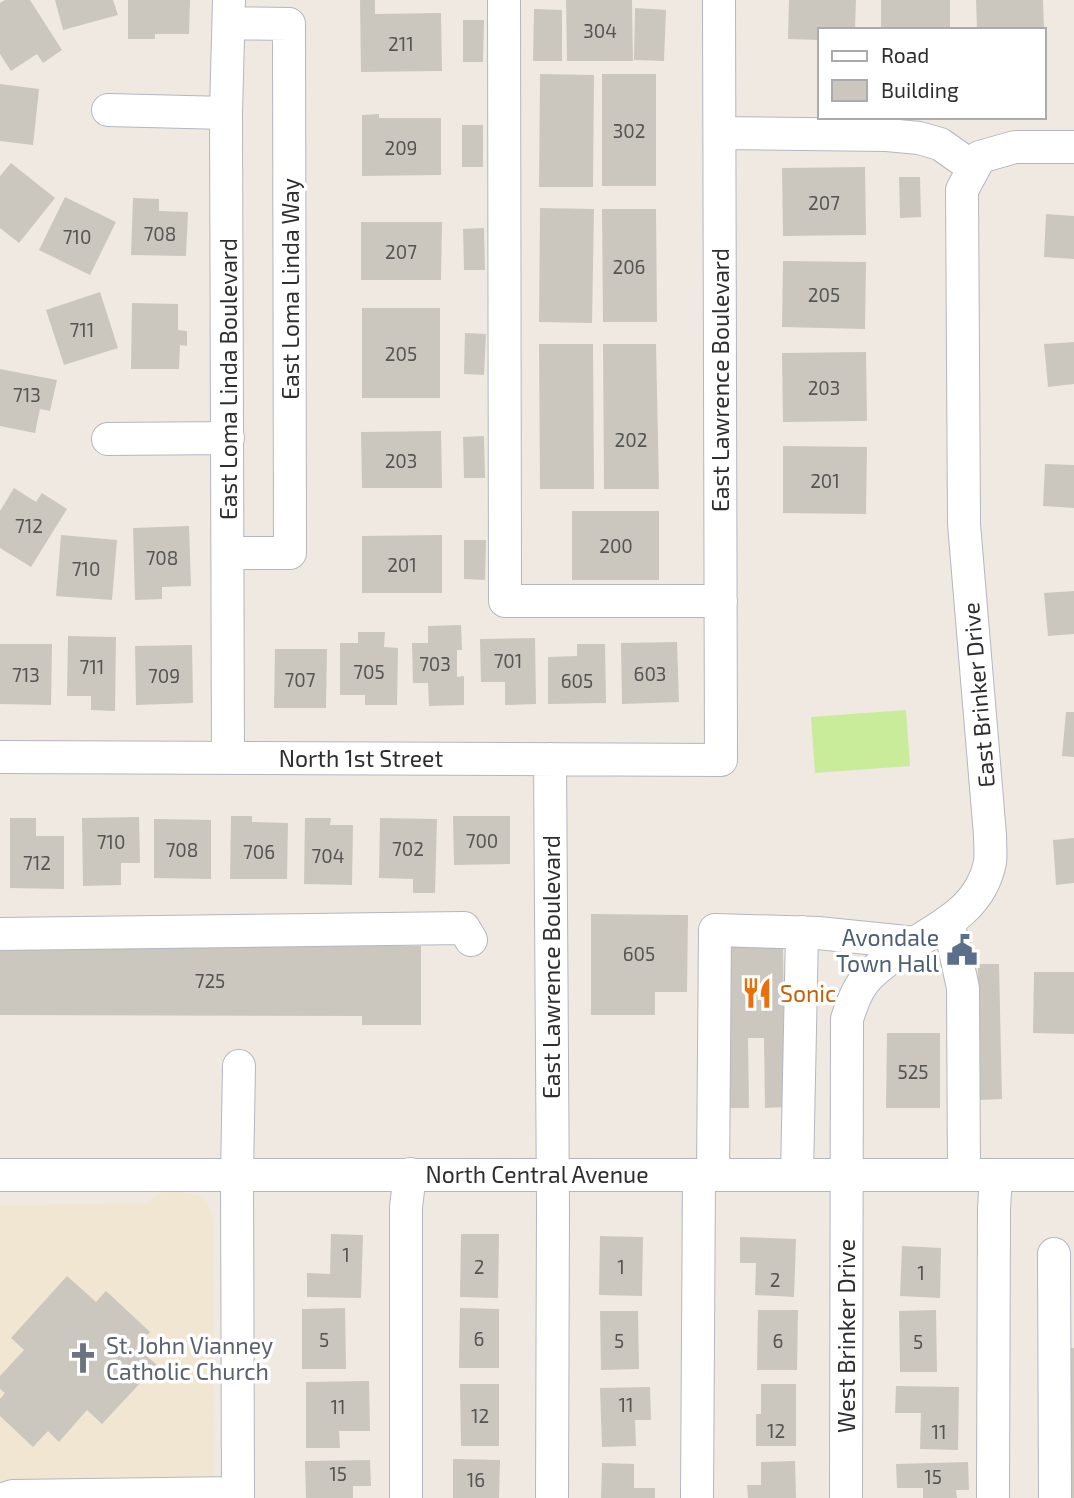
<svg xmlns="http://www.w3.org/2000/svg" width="1074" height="1498" font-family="'Exo 2',sans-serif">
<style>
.education{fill:#f0e6d1}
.pitch{fill:#c9ec9a}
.building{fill:#cbc7bf}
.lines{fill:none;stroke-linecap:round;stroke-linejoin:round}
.minor-casing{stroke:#b4b7c1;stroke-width:34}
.minor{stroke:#fff;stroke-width:32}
.labels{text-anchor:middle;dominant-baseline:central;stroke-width:7;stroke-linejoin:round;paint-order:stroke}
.number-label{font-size:19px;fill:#555452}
.street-label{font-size:23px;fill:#2e2e2e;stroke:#fff}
.service-label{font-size:23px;fill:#4e5e75;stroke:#fff;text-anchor:end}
.food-label{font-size:23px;fill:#c56008;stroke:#fff;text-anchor:start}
.worship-label{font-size:23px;fill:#5b616d;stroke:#fff;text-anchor:start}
</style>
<rect width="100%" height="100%" fill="#efe9e1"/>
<!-- education -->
<path class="education" d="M169 1190 197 1195 207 1203 213 1217 214 1498H0V1205L147 1204 158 1194Z"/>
<!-- pitch -->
<path class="pitch" d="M906 710 910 766 815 773 811 717Z"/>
<!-- building -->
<path class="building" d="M5 0H30L62 50 43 63 37 54 11 71 0 54V3Z
M55 0H113L118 15 63 30Z
M128 0H190L189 34H155V39H128Z
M360 0H375V14L441 13 442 71 361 72Z
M566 0H632L633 61H567Z
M789 0H856L855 30H820V40L788 39Z
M881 0H950V30H881Z
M976 0H1043L1044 30H977Z
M635 8 666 10 664 61 634 60Z
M534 9 562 10V61H533Z
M463 20H484L483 62H463Z
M540 74 594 75 593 187H539Z
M602 74H656V186H602Z
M0 84 39 89 33 145 0 141Z
M379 114V118H441V175L362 176V115Z
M462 125H483V167H462Z
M11 163 55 198 19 243 0 228V176Z
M865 167 866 235 783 236 782 168Z
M899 177H920L921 217 900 218Z
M65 197 116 222 90 275 39 250Z
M133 198 159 199V211L188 212 186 256 131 255Z
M540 208 594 209 592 323 539 322Z
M602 209H656L657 322H603Z
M1046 214 1074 216V259L1044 257Z
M361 222H442L441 280H361Z
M484 228 485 270H464L463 229Z
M783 261 866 262 865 329 782 327Z
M100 292 118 348 64 365 46 310Z
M132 303 178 304V330L187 331V346L180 345 179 369H131Z
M362 308H440V398H362Z
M465 333 486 334 484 375 464 374Z
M1074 342V384L1048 387 1044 344Z
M539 344H593L594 489H540Z
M603 344H656L659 489H604Z
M866 352 867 421 783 422 782 353Z
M0 369 57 380 50 411 40 409 35 433 0 426Z
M441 431 442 488H362L361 432Z
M484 436 485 478H464L463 437Z
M783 446 867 447 866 514 783 513Z
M1045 464 1074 465V508L1043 506Z
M14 488 36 502 42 493 67 509 31 567 0 548V511Z
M572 511H659V580H572Z
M189 526 191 586 162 587V599L135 600 133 528Z
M61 535 117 540 112 600 56 596Z
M442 535V593H362V536Z
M464 540H486L485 580 464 579Z
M1074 591V634L1048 636 1044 593Z
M461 625 462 650H457V677L464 676V705L429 706 428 683H413L412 643H428V626Z
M358 632H385L384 647 398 648 397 705H365V695H340V643H358Z
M68 636 116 637 115 711 91 710V696H67Z
M535 638 536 704 505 705V682H481L480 639Z
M677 642 679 702 622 704 621 643Z
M0 644H52L51 705 0 704Z
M577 644H605L606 703 548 704V657L577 656Z
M192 645 193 703 136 705 135 646Z
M275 649H327L326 708H274Z
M1066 712H1074V757L1062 756Z
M231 816H252V822L288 823 287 879H230Z
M453 816H510V864L454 865Z
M139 817 140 863H121V885L83 886 82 818Z
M10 818H36V836H64V889L10 888Z
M305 818H331L330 825H353L352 885 304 884Z
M380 818 437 819 435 893H413V879L379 878Z
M154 819 211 820V879L154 878Z
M1074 838V883L1056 885 1053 840Z
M591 914 688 915 687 992H655V1015H591Z
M0 945 421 946V1025H362V1016L0 1015Z
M783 946 785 1107 765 1108 764 1038H748L749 1108H730L729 947Z
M978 964H999L1002 1099 980 1100Z
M1034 972H1074V1034L1033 1033Z
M887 1033H940V1108H886Z
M331 1234 363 1235 361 1298 307 1297V1273L330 1274Z
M461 1234H499L498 1298 460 1297Z
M600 1236 643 1237 642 1296 599 1295Z
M740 1237 796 1239 794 1297 755 1295 756 1263H740Z
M902 1246 941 1248 940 1298 900 1296Z
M67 1276 96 1302 106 1291 150 1332 136 1347 157 1365 102 1424 87 1410 59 1442 48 1431 33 1447 0 1416V1399L5 1393 0 1389V1376L24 1350 11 1338Z
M345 1308 346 1369H302V1309Z
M460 1308 499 1309V1368H459Z
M758 1310H798L797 1370H757Z
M936 1310 937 1372H900L899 1311Z
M600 1311H638L639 1369 601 1370Z
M1068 1348H1074V1498H1069Z
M369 1381 370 1431H339L340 1448H306V1382Z
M460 1384H499V1446H461Z
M761 1384H796V1446H756V1414H761Z
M896 1386 959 1387 958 1450 920 1449 921 1413H895Z
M650 1387 651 1420H635L636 1446 602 1447 600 1388Z
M453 1459 500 1460 499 1498H453Z
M370 1460 371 1486H353V1498H306L305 1461Z
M795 1461 796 1498H748L747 1485H761V1462Z
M968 1462 969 1490H956L957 1498H923V1488H897L896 1464Z
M602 1463 634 1464V1488H655V1498H601Z"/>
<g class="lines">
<defs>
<path id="minor" d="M504 0 505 601H721
M108 110 226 113
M720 133 887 135 919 138 940 144 974 168
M108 439 228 438
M228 553H290L289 24 229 23
M0 757 721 760 719 0
M228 758 226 113 229 0
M550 759 553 1207 552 1498
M945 924 952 937 963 988 964 1175
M0 934 464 928 471 940
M0 1175H1074
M713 1175 715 930 818 933 916 943
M797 1175 802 932
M1054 1254 1055 1498
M7 1498 13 1496 238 1493
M238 1498 237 1175 239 1066
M406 1498V1207L410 1174
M697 1498 699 1175
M846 1498 847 1019C852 1004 857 988 869 976 908 936 978 925 990 862 991 853 990 843 990 835L964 524 962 190 980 157 1015 147H1074
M993 1498 994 1209 996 1175"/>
</defs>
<!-- minor casing -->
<use href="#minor" class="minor-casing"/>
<!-- minor -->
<use href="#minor" class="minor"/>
</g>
<!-- icons -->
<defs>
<symbol id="civic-bare" viewBox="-9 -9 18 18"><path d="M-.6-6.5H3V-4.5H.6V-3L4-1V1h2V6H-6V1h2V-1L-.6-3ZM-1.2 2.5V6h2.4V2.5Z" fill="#5c6f8a" stroke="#fff" stroke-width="2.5" paint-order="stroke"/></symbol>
<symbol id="restaurant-bare" viewBox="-9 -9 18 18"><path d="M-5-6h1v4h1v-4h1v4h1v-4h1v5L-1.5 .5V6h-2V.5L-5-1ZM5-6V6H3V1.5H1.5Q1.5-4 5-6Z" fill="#e8710a" stroke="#fff" stroke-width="2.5" paint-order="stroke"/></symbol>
<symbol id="church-bare" viewBox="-9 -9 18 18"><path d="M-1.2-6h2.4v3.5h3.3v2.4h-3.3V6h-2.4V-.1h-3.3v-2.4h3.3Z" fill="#6b7280" stroke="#fff" stroke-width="2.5" paint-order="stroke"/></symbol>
</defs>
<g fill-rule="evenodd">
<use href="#civic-bare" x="940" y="928" width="44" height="44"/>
<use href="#restaurant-bare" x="735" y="971" width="44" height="44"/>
<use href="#church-bare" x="61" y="1336" width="44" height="44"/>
</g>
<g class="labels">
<!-- number labels -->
<g class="number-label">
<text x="600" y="30">304</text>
<text x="401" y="43">211</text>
<text x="629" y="130">302</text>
<text x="401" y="147">209</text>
<text x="824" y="202">207</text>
<text x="160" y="233">708</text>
<text x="77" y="236">710</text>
<text x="401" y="251">207</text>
<text x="629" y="266">206</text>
<text x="824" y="294">205</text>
<text x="82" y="329">711</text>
<text x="401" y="353">205</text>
<text x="824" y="387">203</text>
<text x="27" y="394">713</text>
<text x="631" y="439">202</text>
<text x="401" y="460">203</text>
<text x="825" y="480">201</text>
<text x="29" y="525">712</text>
<text x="616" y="545">200</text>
<text x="162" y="557">708</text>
<text x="402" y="564">201</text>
<text x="86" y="568">710</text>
<text x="508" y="660">701</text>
<text x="435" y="663">703</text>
<text x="92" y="666">711</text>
<text x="369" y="671">705</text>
<text x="650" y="673">603</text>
<text x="26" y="674">713</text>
<text x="164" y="675">709</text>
<text x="300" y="679">707</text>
<text x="577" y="680">605</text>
<text x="482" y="840">700</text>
<text x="111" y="841">710</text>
<text x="408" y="848">702</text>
<text x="182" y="849">708</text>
<text x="259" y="851">706</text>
<text x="328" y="855">704</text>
<text x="37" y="862">712</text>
<text x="639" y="953">605</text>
<text x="210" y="980">725</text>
<text x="913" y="1071">525</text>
<text x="346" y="1254">1</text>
<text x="479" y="1266">2</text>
<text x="621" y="1266">1</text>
<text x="921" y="1272">1</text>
<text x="775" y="1279">2</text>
<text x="479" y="1338">6</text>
<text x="324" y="1339">5</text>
<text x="619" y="1340">5</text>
<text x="778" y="1340">6</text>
<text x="918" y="1341">5</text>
<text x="626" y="1404">11</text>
<text x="338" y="1406">11</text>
<text x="480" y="1415">12</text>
<text x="776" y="1430">12</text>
<text x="939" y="1431">11</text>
<text x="338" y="1473">15</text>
<text x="933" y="1476">15</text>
<text x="476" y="1479">16</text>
</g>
<!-- street labels -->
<g class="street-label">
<text transform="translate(290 289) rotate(-90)">East Loma Linda Way</text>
<text transform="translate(228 379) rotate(-90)">East Loma Linda Boulevard</text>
<text transform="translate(720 380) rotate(-90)">East Lawrence Boulevard</text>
<text transform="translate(978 695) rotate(-95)">East Brinker Drive</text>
<text x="361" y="758">North 1st Street</text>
<text transform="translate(551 967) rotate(-90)">East Lawrence Boulevard</text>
<text x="537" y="1174">North Central Avenue</text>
<text transform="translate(846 1336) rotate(-90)">West Brinker Drive</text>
</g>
<!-- service labels -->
<g class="service-label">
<text x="939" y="937">Avondale<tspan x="939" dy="26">Town Hall</tspan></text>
</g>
<!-- food labels -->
<g class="food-label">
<text x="780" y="993">Sonic</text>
</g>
<!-- worship labels -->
<g class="worship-label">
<text x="106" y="1345">St. John Vianney<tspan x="106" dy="26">Catholic Church</tspan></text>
</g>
</g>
<!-- legend -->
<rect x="818" y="28" width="228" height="91" fill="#ffffff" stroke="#ababab" stroke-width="2"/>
<rect x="832" y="51" width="35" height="10" fill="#ffffff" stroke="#ababab" stroke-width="2"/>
<text x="881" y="63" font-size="21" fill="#2e2e2e">Road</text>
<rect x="832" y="80" width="35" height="21" fill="#cbc7bf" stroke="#ababab" stroke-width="2"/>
<text x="881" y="98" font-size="21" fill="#2e2e2e">Building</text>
</svg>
